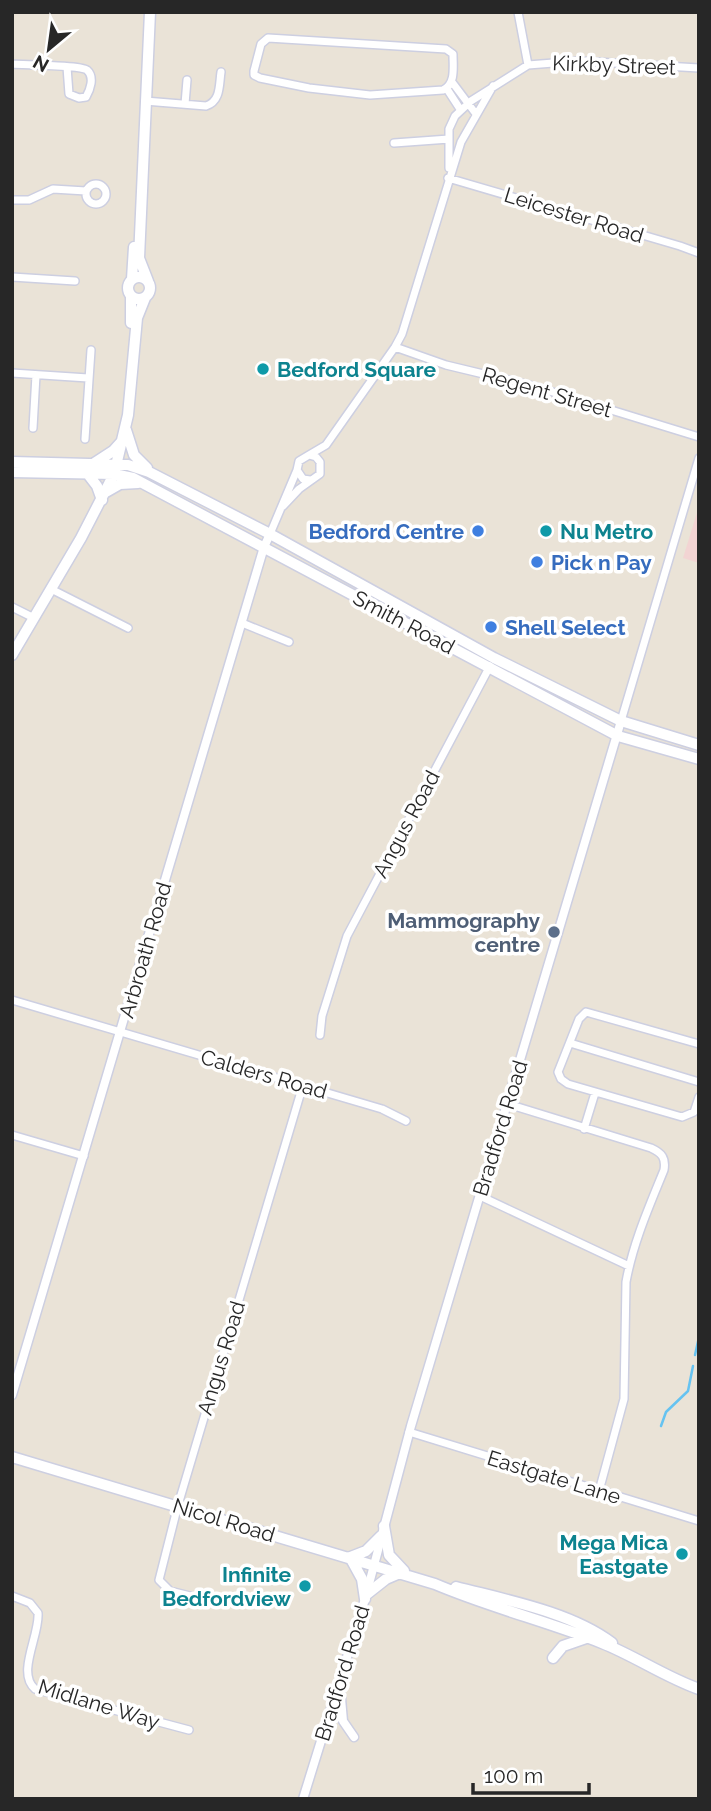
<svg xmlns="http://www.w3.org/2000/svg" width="711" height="1811" font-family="Raleway,sans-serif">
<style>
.medical{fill:#f2d4d3}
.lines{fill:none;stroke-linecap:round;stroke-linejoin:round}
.stream{stroke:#66c3f1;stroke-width:2.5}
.minor-casing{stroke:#cdcfe1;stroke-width:10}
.tertiary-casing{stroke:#cdcfe1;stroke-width:11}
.secondary-casing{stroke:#cdcfe1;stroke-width:13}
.minor{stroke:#fff;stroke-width:7}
.tertiary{stroke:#fff;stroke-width:8}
.secondary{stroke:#fff;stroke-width:10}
.culture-dot{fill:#0f9aa8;stroke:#fff;stroke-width:2.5}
.shop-dot{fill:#3f7fe0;stroke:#fff;stroke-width:2.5}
.service-dot{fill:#5c6f8a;stroke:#fff;stroke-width:2.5}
.labels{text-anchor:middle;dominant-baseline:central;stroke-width:7;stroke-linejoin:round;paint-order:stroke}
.street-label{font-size:21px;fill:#272727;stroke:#fff}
.culture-label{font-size:21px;font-weight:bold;fill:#0d838f;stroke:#fff;text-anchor:start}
.shop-label{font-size:21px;font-weight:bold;fill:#366cbe;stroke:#fff;text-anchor:start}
.service-label{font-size:21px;font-weight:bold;fill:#4e5e75;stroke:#fff;text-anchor:end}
</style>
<rect width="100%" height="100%" fill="#eae3d7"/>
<!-- medical -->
<path class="medical" d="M699 506V563L683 558Z"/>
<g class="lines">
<!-- stream -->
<path class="stream" d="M695 1355 699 1337
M661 1426 666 1412 688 1391 693 1366"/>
<defs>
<path id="minor" d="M518 12 528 65
M268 38 446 49 453 54C453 67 456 84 443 90L370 95 309 88 260 78 254 75V71L261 44Z
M12 64C24 65 80 65 87 70 95 77 90 90 86 97L79 98 69 94 67 67
M452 82 476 114
M447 89 460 109
M145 101 206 106C221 101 219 85 221 72
M185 104 187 80
M394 143 449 139
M449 168V129L455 116 471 101 528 65 579 61 699 68
M448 178 680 246 699 253
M86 194a10 10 0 1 1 20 0a10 10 0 1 1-20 0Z
M12 200H29L53 189 86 191
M12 277 75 281
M395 347 446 365 533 386 699 437
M12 373 88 378
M33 428 36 375
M85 439 91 350
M309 455 326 445 395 347 402 334 461 142 493 86
M283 506 299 489 320 474V462L316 457 309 455 299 461 297 470 303 479 310 480
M270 534 297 470
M51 589 128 628
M12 607 34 618
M242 623 289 642
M621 721 699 458
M12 1000 382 1109 406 1121
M320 1035 322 1016 347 936 490 666
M570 1043 699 1082
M699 1044 586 1012 579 1019 558 1072 561 1079 568 1084 682 1117 694 1112 699 1097
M508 1104 651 1148C662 1153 666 1158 664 1170 649 1207 633 1243 626 1282L624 1399 599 1491
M584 1129 595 1093
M12 1135 84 1156
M480 1196 629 1266
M409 1432 699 1521
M12 1596 30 1603 38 1613C40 1635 16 1673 35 1689L189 1730
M206 1600 170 1591 159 1580 178 1505 303 1085"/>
<path id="tertiary" d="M12 1395 264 547 270 534
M340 1687 343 1721 354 1737
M303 1799 365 1599 411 1426 621 721"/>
<path id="secondary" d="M128 288a11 11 0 1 1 22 0a11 11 0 1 1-22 0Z
M132 279 134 247
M148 281 139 258 150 12
M131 296V323
M126 430 134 455 147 468
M12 462 128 465 149 472 270 534 494 658 621 721 699 745
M93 464 113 451 122 441
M12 472 114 474 133 478 618 736 699 759
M87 473 97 486 102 500
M106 492 120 484 138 483
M12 655 81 538 114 474 128 415 137 318 145 298
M12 1457 435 1584C489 1607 546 1621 602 1643 635 1656 665 1677 699 1689
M384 1526 389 1555 404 1571
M348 1558 366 1551 381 1536
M351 1559 362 1579 365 1599
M456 1587C506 1600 571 1612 612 1643
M367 1594 386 1579 400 1573
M553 1658 563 1646 586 1638"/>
</defs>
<!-- minor casing -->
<use href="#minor" class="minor-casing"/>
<!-- tertiary casing -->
<use href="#tertiary" class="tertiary-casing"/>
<!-- secondary casing -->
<use href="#secondary" class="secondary-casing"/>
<!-- minor -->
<use href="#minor" class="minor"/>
<!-- tertiary -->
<use href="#tertiary" class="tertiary"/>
<!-- secondary -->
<use href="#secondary" class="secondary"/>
</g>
<!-- markers -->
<g class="culture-dot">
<circle cx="263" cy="369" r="7"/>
<circle cx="546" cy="531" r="7"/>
<circle cx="682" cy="1554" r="7"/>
<circle cx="305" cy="1586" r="7"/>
</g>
<g class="shop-dot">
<circle cx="478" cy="531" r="7"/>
<circle cx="537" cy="562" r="7"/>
<circle cx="491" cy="627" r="7"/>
</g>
<circle class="service-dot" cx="554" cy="932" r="7"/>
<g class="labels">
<!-- street labels -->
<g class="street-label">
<text transform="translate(614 65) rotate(2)">Kirkby Street</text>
<text transform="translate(574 215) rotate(17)">Leicester Road</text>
<text transform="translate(547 392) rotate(16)">Regent Street</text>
<text transform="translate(404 622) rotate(28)">Smith Road</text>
<text transform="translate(406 824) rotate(-62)">Angus Road</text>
<text transform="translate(145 950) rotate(-74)">Arbroath Road</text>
<text transform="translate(264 1074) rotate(16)">Calders Road</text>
<text transform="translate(500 1128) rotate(-73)">Bradford Road</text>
<text transform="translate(221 1358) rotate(-73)">Angus Road</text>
<text transform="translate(554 1477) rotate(17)">Eastgate Lane</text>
<text transform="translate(224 1520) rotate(17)">Nicol Road</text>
<text transform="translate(342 1673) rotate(-73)">Bradford Road</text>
<text transform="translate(99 1704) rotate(17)">Midlane Way</text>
</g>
<!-- culture labels -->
<g class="culture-label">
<text x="277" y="369">Bedford Square</text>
<text x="560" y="531">Nu Metro</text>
<text x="668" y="1542" text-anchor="end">Mega Mica<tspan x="668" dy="24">Eastgate</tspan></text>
<text x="291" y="1574" text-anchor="end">Infinite<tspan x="291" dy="24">Bedfordview</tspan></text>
</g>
<!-- shop labels -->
<g class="shop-label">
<text x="464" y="531" text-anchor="end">Bedford Centre</text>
<text x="551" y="562">Pick n Pay</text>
<text x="505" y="627">Shell Select</text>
</g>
<!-- service labels -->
<g class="service-label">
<text x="540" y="920">Mammography<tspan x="540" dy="24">centre</tspan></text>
</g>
</g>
<!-- border -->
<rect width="711" height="1811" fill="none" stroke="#272727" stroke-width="28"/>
<!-- north arrow -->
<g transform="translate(49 49) rotate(209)" stroke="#ffffff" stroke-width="5" paint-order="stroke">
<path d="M0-5L12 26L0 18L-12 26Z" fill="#272727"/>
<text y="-10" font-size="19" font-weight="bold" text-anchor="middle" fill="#272727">N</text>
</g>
<!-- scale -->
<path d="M473 1783v10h116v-10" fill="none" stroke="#272727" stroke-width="3.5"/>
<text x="484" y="1783" font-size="21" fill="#272727" stroke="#ffffff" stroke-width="5" paint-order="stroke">100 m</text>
</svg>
